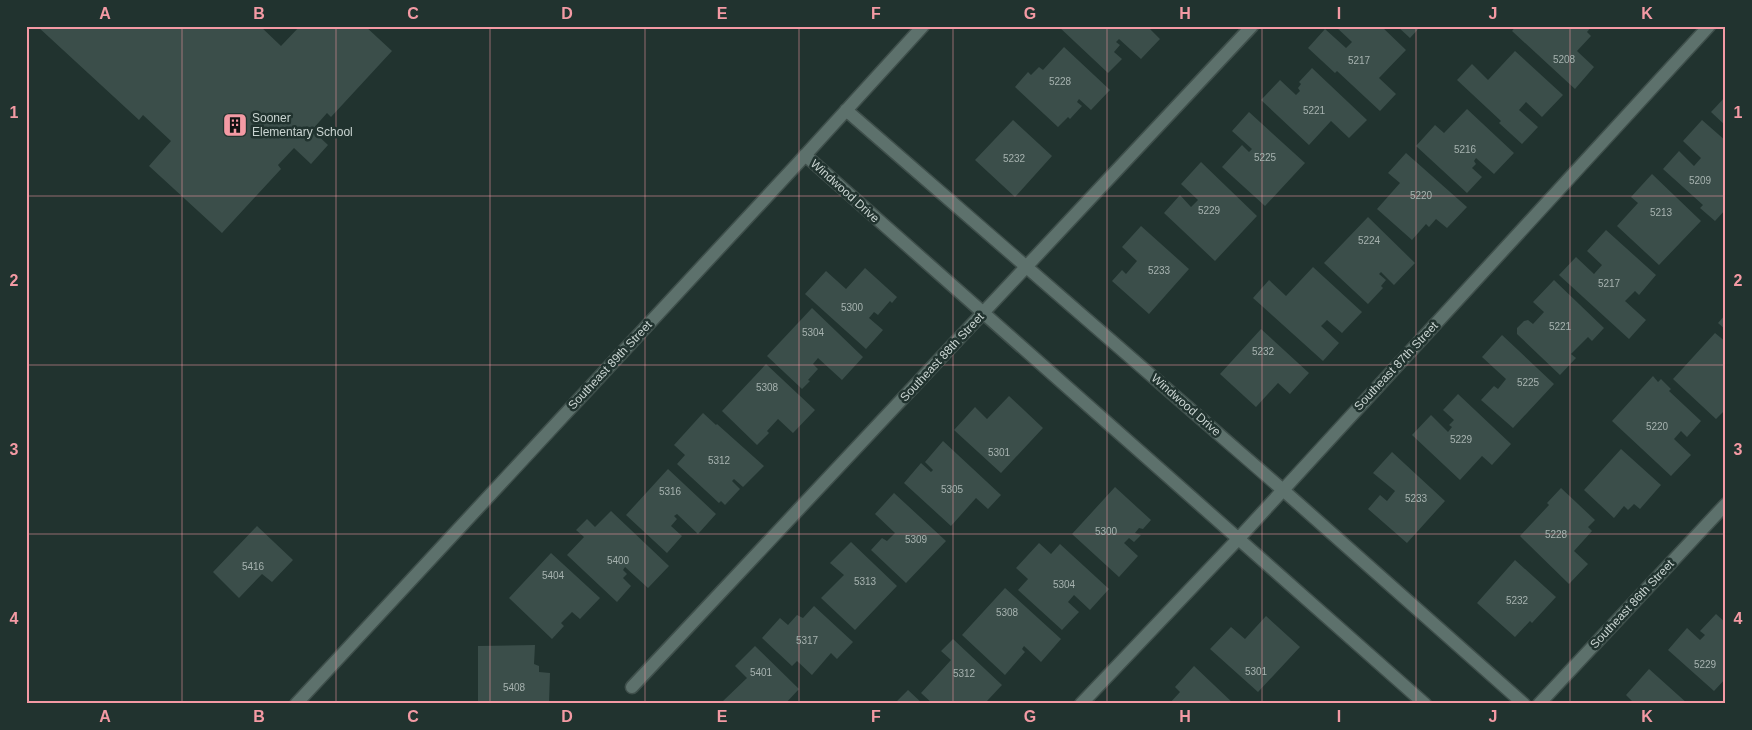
<svg xmlns="http://www.w3.org/2000/svg" width="1752" height="730" font-family="Arial,sans-serif">
<style>
.building{fill:#3b4e4a}
.lines{fill:none;stroke-linecap:round;stroke-linejoin:round}
.minor-casing{stroke:#3f4f4b;stroke-width:15}
.minor{stroke:#5d716c;stroke-width:12}
.grid{fill:none;stroke:#f49aa4;stroke-width:1;stroke-opacity:0.55}
.labels{text-anchor:middle;dominant-baseline:central;stroke-width:5;stroke-linejoin:round;paint-order:stroke}
.number-label{font-size:10px;fill:#a6b2af}
.poi-label{font-size:12px;fill:#c9d4d1;stroke:#21332f;text-anchor:start}
.street-label{font-size:12px;fill:#c9d4d1;stroke:#21332f}
.neatline{fill:none;stroke:#f49aa4;stroke-width:2}
.grid-label{font-size:16px;text-anchor:middle;font-weight:bold;fill:#f49aa4}
</style>
<rect width="100%" height="100%" fill="#21332f"/>
<!-- building -->
<path class="building" d="M37 26H260L281 46 300 26H365L392 51 331 117 327 113 312 130 328 145 311 164 294 148 278 165 281 169 222 233 149 166 171 141 143 115 139 120Z
M1058 26H1147L1160 39 1141 59 1119 39 1116 42 1120 45 1114 52 1122 59 1108 73Z
M1335 26H1381L1406 50 1379 78 1396 94 1380 111 1337 71 1335 73 1308 48 1325 29 1346 48 1352 42Z
M1397 26H1421L1410 38Z
M1516 26H1592L1587 32 1591 36 1577 51 1594 67 1575 89 1512 31Z
M1064 47 1110 90 1091 110 1079 99 1077 102 1082 106 1070 119 1068 117 1058 127 1015 87 1028 72 1031 75 1039 67 1043 70Z
M1515 51 1563 95 1542 117 1526 102 1519 110 1538 127 1522 144 1499 123 1501 121 1457 80 1472 64 1488 80Z
M1312 68 1367 120 1349 138 1331 121 1309 145 1261 100 1280 80 1296 95 1300 91 1298 88 1301 84 1299 82Z
M1726 96V126L1711 112Z
M1467 109 1514 153 1494 174 1476 158 1474 161 1476 164 1472 168 1482 177 1467 193 1416 146 1435 125 1444 133Z
M1249 112 1305 163 1265 206 1222 167 1242 145 1249 152 1252 149 1232 131Z
M1013 120 1052 156 1015 197 975 160Z
M1702 120 1726 141V192L1724 193 1726 209 1715 221 1700 208 1703 205 1663 169 1679 151 1694 166 1701 158 1683 141Z
M1406 153 1467 207 1447 228 1436 219 1429 227 1426 224 1412 240 1377 209 1400 183 1388 173Z
M1201 162 1257 216 1215 261 1164 213 1180 195 1191 207 1198 200 1181 184Z
M1652 174 1701 221 1659 265 1617 226 1638 203 1631 197Z
M1368 217 1415 263 1394 285 1381 272 1379 274 1386 280 1381 286 1383 288 1368 304 1324 263Z
M1141 226 1189 269 1149 314 1112 281 1122 270 1126 274 1137 261 1122 247Z
M1606 230 1656 275 1639 295 1635 291 1625 301 1646 320 1629 339 1559 275 1576 257 1594 274 1602 265 1587 251Z
M1313 267 1362 312 1342 333 1327 320 1321 326 1339 343 1323 361 1253 298 1269 280 1286 296Z
M865 268 897 297 892 303 890 301 878 315 874 312 869 318 883 330 866 349 805 294 826 271 846 289Z
M1554 280 1604 328 1592 341 1588 337 1571 354 1576 358 1560 375 1517 334V328L1524 321 1528 320 1533 324 1544 312 1533 302Z
M812 308 863 357 842 380 818 358 813 364 818 369 808 380 810 381 802 389 767 356Z
M1726 314V330L1718 323Z
M1261 329 1309 373 1290 394 1278 383 1256 407 1220 374Z
M1715 333 1726 342V409L1716 419 1673 379Z
M1502 335 1554 384 1513 428 1481 400 1494 386 1498 389 1506 379 1482 357Z
M766 364 815 410 793 433 778 419 767 431 769 433 757 445 722 411Z
M1653 376 1658 382 1661 379 1671 389 1669 391 1701 421 1687 437 1681 431 1674 439 1691 455 1671 476 1612 421Z
M1458 394 1511 444 1492 465 1482 456 1460 480 1412 435 1431 415 1448 432 1452 427 1449 425 1454 420 1443 410Z
M1009 396 1043 428 1001 473 954 430 975 407 987 419Z
M703 413 716 425 717 424 764 466 743 487 734 479 732 481 740 489 725 505 721 501 719 503 677 464 685 455 674 445Z
M943 441 1001 495 988 509 976 498 951 526 904 483 921 463 931 472 933 470 925 462Z
M1621 449 1661 485 1640 509 1634 504 1628 510 1624 506 1614 518 1584 490Z
M1392 452 1445 501 1407 543 1368 509 1380 495 1387 501 1395 491 1373 473Z
M668 469 716 514 698 534 677 514 674 516 677 519 671 526 682 536 667 553 626 515Z
M1115 487 1151 520 1143 529 1139 528 1135 533 1141 535 1134 542 1129 538 1124 543 1138 556 1119 577 1072 534Z
M1561 488 1595 520 1588 527 1592 531 1574 551 1588 564 1569 584 1520 536 1549 505 1547 503Z
M894 493 946 541 906 583 871 550 882 538 887 541 895 533 875 514Z
M611 511 669 566 648 588 625 567 623 570 627 574 623 578 631 586 617 602 567 555 584 537 576 530 587 519 595 527Z
M257 526 293 560 272 582 262 574 239 598 213 572Z
M851 542 897 586 855 630 821 598 844 575 830 563Z
M1039 543 1051 554 1060 544 1109 589 1090 610 1074 595 1068 602 1079 612 1062 630 1018 590 1028 579 1016 568Z
M551 553 600 598 580 619 572 612 561 623 564 626 552 639 509 598Z
M1515 560 1556 597 1532 623 1530 621 1515 637 1477 603Z
M1005 588 1061 639 1041 662 1024 646 1022 649 1025 652 1005 675 962 635Z
M814 606 853 642 837 659 831 653 812 675 797 661 792 666 762 638 780 618 788 625 797 615 803 618Z
M1716 614 1726 623V678L1714 691 1668 650 1687 628 1700 640 1705 635 1700 631Z
M1266 616 1300 647 1258 692 1210 649 1231 627 1245 639Z
M953 639 1002 685 987 701 990 704H933L921 693 951 660 941 651Z
M535 645 534 664 539 666V672L550 673 549 703 478 701V646Z
M755 646 799 689 785 704H726L723 701 747 678 735 666Z
M1194 666 1234 704H1169L1180 692 1175 687Z
M1649 669 1688 704H1635L1626 695Z
M908 690 923 704H894Z"/>
<g class="lines">
<defs>
<path id="minor" d="M846 110 1283 490 1524 704
M805 155 1425 704
M632 687 1252 26
M296 704 799 162 923 26
M1081 704 1239 538 1709 26
M1539 704 1726 504"/>
</defs>
<!-- minor casing -->
<use href="#minor" class="minor-casing"/>
<!-- minor -->
<use href="#minor" class="minor"/>
</g>
<!-- grid -->
<path class="grid" d="M182 26V704M336 26V704M490 26V704M645 26V704M799 26V704M953 26V704M1107 26V704M1262 26V704M1416 26V704M1570 26V704M26 196H1726M26 365H1726M26 534H1726"/>
<!-- icons -->
<defs>
<symbol id="building-square" viewBox="-11 -11 22 22"><rect x="-9" y="-9" width="18" height="18" rx="4" fill="#f49aa4" stroke="#21332f"/><path d="M-4-6H4V6H1V3H-1V6H-4ZM-2.5-4.3h1.7v1.8h-1.7ZM.8-4.3h1.7v1.8H.8ZM-2.5-1h1.7V.8h-1.7ZM.8-1h1.7V.8H.8Z" fill="#111"/></symbol>
</defs>
<g fill-rule="evenodd">
<use href="#building-square" x="221" y="111" width="28" height="28"/>
</g>
<g class="labels">
<!-- number labels -->
<g class="number-label">
<text x="1564" y="59">5208</text>
<text x="1359" y="60">5217</text>
<text x="1060" y="81">5228</text>
<text x="1314" y="110">5221</text>
<text x="1465" y="149">5216</text>
<text x="1265" y="157">5225</text>
<text x="1014" y="158">5232</text>
<text x="1700" y="180">5209</text>
<text x="1421" y="195">5220</text>
<text x="1209" y="210">5229</text>
<text x="1661" y="212">5213</text>
<text x="1369" y="240">5224</text>
<text x="1159" y="270">5233</text>
<text x="1609" y="283">5217</text>
<text x="852" y="307">5300</text>
<text x="1560" y="326">5221</text>
<text x="813" y="332">5304</text>
<text x="1263" y="351">5232</text>
<text x="1528" y="382">5225</text>
<text x="767" y="387">5308</text>
<text x="1657" y="426">5220</text>
<text x="1461" y="439">5229</text>
<text x="999" y="452">5301</text>
<text x="719" y="460">5312</text>
<text x="952" y="489">5305</text>
<text x="670" y="491">5316</text>
<text x="1416" y="498">5233</text>
<text x="1106" y="531">5300</text>
<text x="1556" y="534">5228</text>
<text x="916" y="539">5309</text>
<text x="618" y="560">5400</text>
<text x="253" y="566">5416</text>
<text x="553" y="575">5404</text>
<text x="865" y="581">5313</text>
<text x="1064" y="584">5304</text>
<text x="1517" y="600">5232</text>
<text x="1007" y="612">5308</text>
<text x="807" y="640">5317</text>
<text x="1705" y="664">5229</text>
<text x="1256" y="671">5301</text>
<text x="761" y="672">5401</text>
<text x="964" y="673">5312</text>
<text x="514" y="687">5408</text>
</g>
<!-- poi labels -->
<g class="poi-label">
<text x="252" y="118">Sooner<tspan x="252" dy="14">Elementary School</tspan></text>
</g>
<!-- street labels -->
<g class="street-label">
<text transform="translate(845 191) rotate(42)">Windwood Drive</text>
<text transform="translate(942 357) rotate(-47)">Southeast 88th Street</text>
<text transform="translate(610 365) rotate(-47)">Southeast 89th Street</text>
<text transform="translate(1396 366) rotate(-47)">Southeast 87th Street</text>
<text transform="translate(1186 405) rotate(41)">Windwood Drive</text>
<text transform="translate(1632 604) rotate(-47)">Southeast 86th Street</text>
</g>
</g>
<!-- border -->
<rect width="1752" height="730" fill="none" stroke="#21332f" stroke-width="55"/>
<rect x="28" y="28" width="1696" height="674" class="neatline"/>
<g class="grid-label">
<text x="105" y="19">A</text>
<text x="259" y="19">B</text>
<text x="413" y="19">C</text>
<text x="567" y="19">D</text>
<text x="722" y="19">E</text>
<text x="876" y="19">F</text>
<text x="1030" y="19">G</text>
<text x="1185" y="19">H</text>
<text x="1339" y="19">I</text>
<text x="1493" y="19">J</text>
<text x="1647" y="19">K</text>
<text x="14" y="118">1</text>
<text x="1738" y="118">1</text>
<text x="14" y="286">2</text>
<text x="1738" y="286">2</text>
<text x="14" y="455">3</text>
<text x="1738" y="455">3</text>
<text x="14" y="624">4</text>
<text x="1738" y="624">4</text>
<text x="105" y="722">A</text>
<text x="259" y="722">B</text>
<text x="413" y="722">C</text>
<text x="567" y="722">D</text>
<text x="722" y="722">E</text>
<text x="876" y="722">F</text>
<text x="1030" y="722">G</text>
<text x="1185" y="722">H</text>
<text x="1339" y="722">I</text>
<text x="1493" y="722">J</text>
<text x="1647" y="722">K</text>
</g>
</svg>
